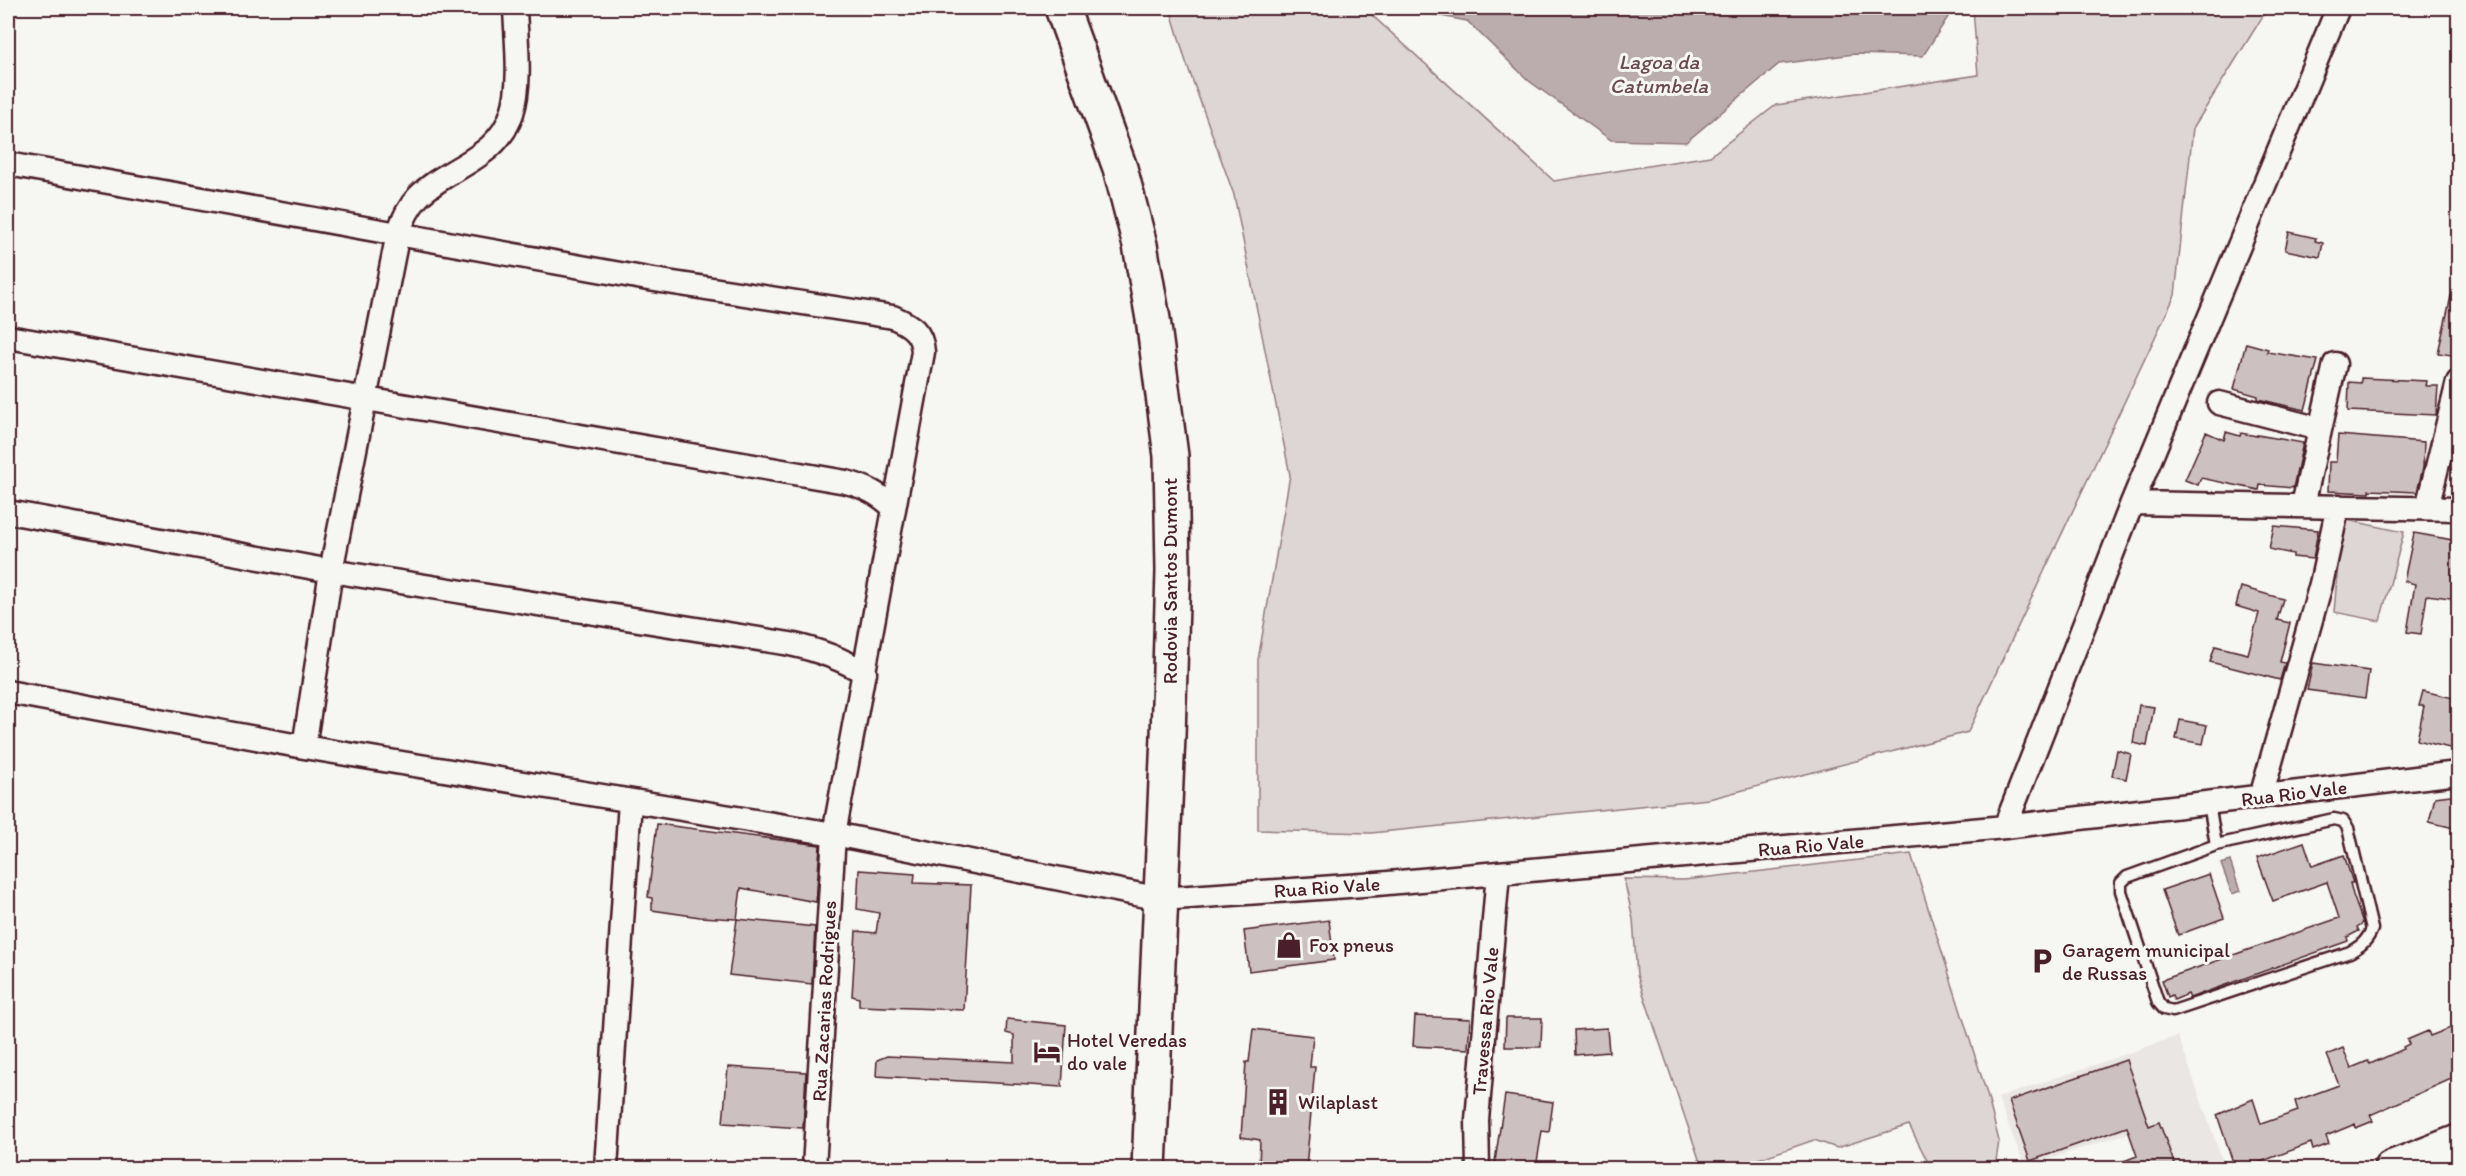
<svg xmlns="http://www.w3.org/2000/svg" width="2466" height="1176" font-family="Itim,sans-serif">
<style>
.built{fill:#e9e6e3}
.green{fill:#ddd6d5;stroke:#947a80;stroke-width:1.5}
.water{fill:#bbadae;stroke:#8e747a;stroke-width:1.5}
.building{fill:#ccc1c0;stroke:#4a1f2b;stroke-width:1.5}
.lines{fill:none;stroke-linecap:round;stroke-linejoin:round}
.service-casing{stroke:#4a1f2b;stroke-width:15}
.minor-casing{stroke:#4a1f2b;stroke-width:27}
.primary-casing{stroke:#4a1f2b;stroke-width:38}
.trunk-casing{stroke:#4a1f2b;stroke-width:38}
.service{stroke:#f6f6f2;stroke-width:10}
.minor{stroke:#f6f6f2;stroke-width:22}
.primary{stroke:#f6f6f2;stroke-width:33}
.trunk{stroke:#f6f6f2;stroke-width:33}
.labels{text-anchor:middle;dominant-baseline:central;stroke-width:6;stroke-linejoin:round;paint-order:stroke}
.street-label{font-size:20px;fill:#4a1f2b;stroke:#f6f6f2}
.poi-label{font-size:20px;fill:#4a1f2b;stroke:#f6f6f2;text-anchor:start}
.water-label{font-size:21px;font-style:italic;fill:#6c4a52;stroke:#f6f6f2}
</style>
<rect width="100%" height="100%" fill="#f6f6f2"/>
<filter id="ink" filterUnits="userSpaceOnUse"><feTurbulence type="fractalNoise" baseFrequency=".0167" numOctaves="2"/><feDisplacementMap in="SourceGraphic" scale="12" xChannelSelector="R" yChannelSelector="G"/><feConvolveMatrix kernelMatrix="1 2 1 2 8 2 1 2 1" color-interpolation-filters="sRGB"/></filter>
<g filter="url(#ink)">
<!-- built -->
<path class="built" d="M2178 1036 2225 1168H2142L2128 1133 2025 1167 1998 1098Z"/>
<!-- green -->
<path class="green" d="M1170 8H1364L1554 181 1710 156 1776 105 1978 75 1973 8H2268L2193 128 2175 295 1968 732 1709 799 1371 833 1258 830V660L1290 475 1234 195 1186 62Z
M2342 519 2404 532 2380 621 2334 612Z
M1911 854 1987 1094 1999 1141 1996 1161 1972 1168H1931L1909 1125 1837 1148 1814 1140 1732 1168H1702L1637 975 1633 919 1624 879 1684 880Z"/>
<!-- water -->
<path class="water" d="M1416 8H1948L1950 14 1923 56 1854 54 1779 64 1686 142 1611 140 1529 81 1467 21 1425 13Z
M2230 861 2240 891 2232 894 2221 864Z"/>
<!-- building -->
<path class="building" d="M2289 232 2316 238 2315 241 2323 243 2320 257 2285 250Z
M2451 296 2458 297V356L2438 353Z
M2246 343 2268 349 2267 352 2318 360 2305 410 2258 399V396L2234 389Z
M2361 378 2427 381 2426 386H2438L2436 415 2348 411 2349 382 2361 383Z
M2206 432 2224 440 2226 432 2240 436 2241 433 2257 436V435L2303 443 2293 488 2260 485 2259 490 2201 478 2198 485 2185 480Z
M2338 435 2424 442 2423 468 2417 492 2369 490V493L2328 491 2329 462H2336Z
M2274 526 2318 530 2313 559 2293 557V554L2269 549Z
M2414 533 2458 541V599L2427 595 2421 634 2407 632 2415 584 2404 581Z
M2241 587 2283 599 2277 620 2290 623 2280 662 2285 663 2280 680 2210 662 2215 646 2248 654 2259 613 2236 606Z
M2313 663 2369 671 2365 698 2307 690Z
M2423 691 2458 699V750L2417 740 2424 706H2419Z
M2139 705 2154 707 2147 746 2133 743Z
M2180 720 2207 725 2203 744 2176 739Z
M2117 750 2131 754 2126 779 2112 776Z
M2458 794V829L2429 822 2435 797Z
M657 824 820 845 816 902 741 888 737 919 700 917 652 910V898L648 897Z
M2304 842 2312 866 2344 855 2353 883H2350L2353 895 2363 923 2357 927 2359 931 2347 937 2348 941 2203 993 2190 998 2188 994 2174 1000 2172 995 2168 997 2162 980 2339 918 2327 882 2273 901 2257 858Z
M859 870 915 874 914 883 971 885 964 1010 859 1006V998L852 996 856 931 876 933 879 913 857 909Z
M2209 874 2224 918 2178 935 2162 890Z
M737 919 815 927 812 984 729 975Z
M1329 920 1334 960 1249 971 1244 931Z
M1415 1016 1470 1019 1468 1049 1413 1046Z
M1506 1018H1542L1541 1047H1505Z
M1007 1019 1066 1025 1062 1087 876 1076 877 1060 887 1056 1014 1062V1035L1006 1033Z
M2458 1025V1076L2370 1115 2373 1121 2356 1128 2355 1124 2326 1136 2329 1144 2313 1150 2311 1143 2255 1164 2257 1168H2235L2217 1115 2253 1099 2261 1124 2298 1111 2295 1101 2339 1085 2327 1055 2343 1048 2351 1068 2368 1061 2370 1064 2404 1049 2403 1047 2409 1044 2407 1040 2428 1031 2430 1036Z
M1607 1028 1609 1052 1575 1055 1574 1030Z
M1253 1029 1313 1036 1310 1067H1315L1306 1168H1259L1260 1140 1241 1137 1246 1062H1249Z
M2126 1060 2149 1126 2159 1122 2176 1168H2109L2108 1167 2137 1156 2127 1127 2030 1161 2009 1101Z
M728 1067 806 1072 803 1128 723 1123Z
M1505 1095 1553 1102 1549 1132 1542 1131 1536 1168H1494Z"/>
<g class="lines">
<defs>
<path id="service" d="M2209 803 2216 845
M2334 819 2343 821 2348 828 2372 929C2367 941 2361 946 2350 952L2173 1011 2164 1009 2158 1002 2121 891V883L2127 877 2216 845Z"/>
<path id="minor" d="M8 164 648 279 893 317C911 325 922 332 923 352L834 834 814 1168
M8 337 846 482C866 487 879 494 894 508
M2219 403 2320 429
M2132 503 2458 509
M2303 505 2335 364
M2427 508 2458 382
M8 512 331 571 790 644C818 650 841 658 865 673
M8 692 304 747 834 834 1161 899 1377 884 2005 827 2458 773
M304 747 331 571 398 233C403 219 408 208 418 197 448 166 498 159 512 113 522 83 516 39 515 8
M2261 797 2321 584 2338 506
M2005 827 2132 503 2338 8
M606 1168 630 801
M1478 1168 1477 1120 1498 873"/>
<path id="primary" d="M2391 1168 2458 1142"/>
<path id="trunk" d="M1062 8 1120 168 1140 245 1153 319 1171 456 1173 571 1168 736 1149 1168"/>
</defs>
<!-- service casing -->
<use href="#service" class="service-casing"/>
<!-- minor casing -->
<use href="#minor" class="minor-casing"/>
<!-- primary casing -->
<use href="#primary" class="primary-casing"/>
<!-- trunk casing -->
<use href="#trunk" class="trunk-casing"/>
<!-- service -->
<use href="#service" class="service"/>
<!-- minor -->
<use href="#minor" class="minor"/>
<!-- primary -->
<use href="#primary" class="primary"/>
<!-- trunk -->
<use href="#trunk" class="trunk"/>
</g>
</g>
<!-- icons -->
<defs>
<symbol id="shop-bare" viewBox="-9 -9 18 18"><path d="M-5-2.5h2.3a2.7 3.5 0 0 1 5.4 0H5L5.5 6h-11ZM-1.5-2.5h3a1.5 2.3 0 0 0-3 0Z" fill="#4a1f2b" stroke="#f6f6f2" stroke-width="2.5" paint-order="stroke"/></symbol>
<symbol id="parking-bare" viewBox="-9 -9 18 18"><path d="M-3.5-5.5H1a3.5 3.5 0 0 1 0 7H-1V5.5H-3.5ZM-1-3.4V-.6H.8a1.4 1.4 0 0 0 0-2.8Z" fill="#4a1f2b" stroke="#f6f6f2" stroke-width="2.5" paint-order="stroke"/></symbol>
<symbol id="hotel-bare" viewBox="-9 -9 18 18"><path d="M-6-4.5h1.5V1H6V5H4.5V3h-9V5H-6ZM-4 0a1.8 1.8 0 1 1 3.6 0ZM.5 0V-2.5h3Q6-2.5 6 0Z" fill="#4a1f2b" stroke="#f6f6f2" stroke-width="2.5" paint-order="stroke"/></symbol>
<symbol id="building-bare" viewBox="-9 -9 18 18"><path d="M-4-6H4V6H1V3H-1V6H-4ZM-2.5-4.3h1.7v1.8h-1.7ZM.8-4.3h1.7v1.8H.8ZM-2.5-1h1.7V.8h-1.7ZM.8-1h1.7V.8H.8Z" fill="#4a1f2b" stroke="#f6f6f2" stroke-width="2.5" paint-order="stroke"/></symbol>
</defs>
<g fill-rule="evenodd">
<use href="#shop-bare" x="1270" y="926" width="38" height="38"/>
<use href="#parking-bare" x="2023" y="942" width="38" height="38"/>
<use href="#hotel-bare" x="1028" y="1033" width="38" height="38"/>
<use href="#building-bare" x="1259" y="1083" width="38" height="38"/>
</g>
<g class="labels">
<!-- street labels -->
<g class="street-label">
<text transform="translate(1170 581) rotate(-90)">Rodovia Santos Dumont</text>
<text transform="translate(2294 793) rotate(-7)">Rua Rio Vale</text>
<text transform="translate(1811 845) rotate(-5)">Rua Rio Vale</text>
<text transform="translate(1327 887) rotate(-4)">Rua Rio Vale</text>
<text transform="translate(824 1001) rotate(-87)">Rua Zacarias Rodrigues</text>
<text transform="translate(1485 1021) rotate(-85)">Travessa Rio Vale</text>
</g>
<!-- poi labels -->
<g class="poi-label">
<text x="1309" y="945">Fox pneus</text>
<text x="2062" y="950">Garagem municipal<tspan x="2062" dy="23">de Russas</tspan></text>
<text x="1067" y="1040">Hotel Veredas<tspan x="1067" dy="23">do vale</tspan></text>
<text x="1298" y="1102">Wilaplast</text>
</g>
<!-- water labels -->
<g class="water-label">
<text x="1659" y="61">Lagoa da<tspan x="1659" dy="24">Catumbela</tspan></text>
</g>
</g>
<!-- margin -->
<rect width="2466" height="1176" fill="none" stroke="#f6f6f2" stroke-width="30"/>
<rect x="15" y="15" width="2436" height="1146" fill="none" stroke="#4a1f2b" stroke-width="2" filter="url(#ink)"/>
</svg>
